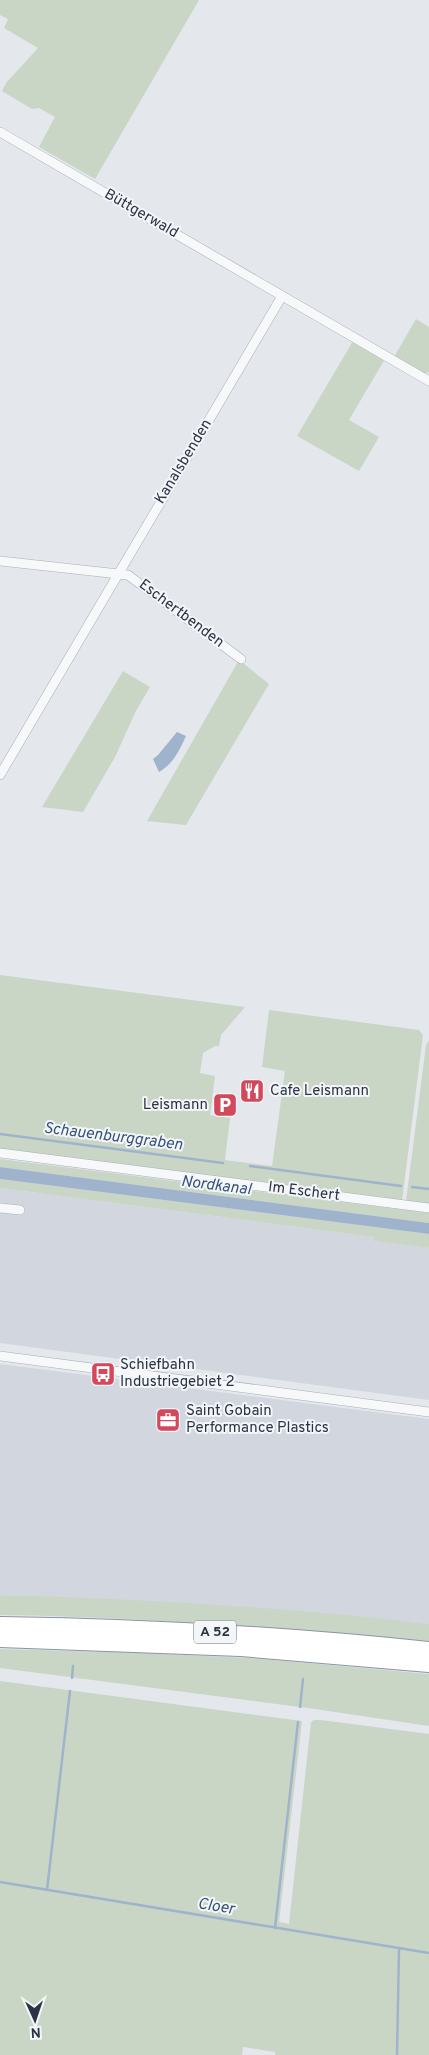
<svg xmlns="http://www.w3.org/2000/svg" width="429" height="2055" font-family="Overpass,sans-serif">
<style>
.built{fill:#d2d6de}
.green{fill:#c9d6c5}
.water{fill:#9fb4cc}
.lines{fill:none;stroke-linecap:round;stroke-linejoin:round}
.stream{stroke:#9fb4cc;stroke-width:2.5}
.minor-casing{stroke:#a9aeb7;stroke-width:10}
.motorway-casing{stroke:#8b94a3;stroke-width:18}
.minor{stroke:#f7f8fa;stroke-width:9}
.motorway{stroke:#fff;stroke-width:16}
.labels{text-anchor:middle;dominant-baseline:central;stroke-width:4;stroke-linejoin:round;paint-order:stroke}
.shield{fill:#f4f6f9;stroke:#676e7b;stroke-width:1}
.shield-label{font-size:14px;font-weight:bold;fill:#2b3445}
.street-label{font-size:15px;fill:#2b3445;stroke:#f4f6f9}
.poi-label{font-size:15px;fill:#2b3445;stroke:#f4f6f9;text-anchor:start}
.water-label{font-size:16px;font-style:italic;fill:#34527a;stroke:#f4f6f9}
</style>
<rect width="100%" height="100%" fill="#e4e7ec"/>
<!-- built -->
<path class="built" d="M0 1188 375 1237V1241L429 1248V1400L0 1343Z
M0 1364 429 1419V1624L259 1609 100 1599 0 1595Z"/>
<!-- green -->
<path class="green" d="M0 0H199L95 179 39 147 55 117 39 108 32 109 2 91 6 83 38 48 4 28 8 19 0 15Z
M416 319 429 327V372L423 374 394 357Z
M353 341 385 359 349 420 379 437 359 471 297 436Z
M239 660 269 684 186 825 147 821Z
M123 671 150 687 136 711 115 757 83 812 42 807Z
M0 975 245 1007 221 1035 219 1046H215L203 1053 200 1073 215 1076 210 1115 230 1118 225 1160 272 1166 285 1071 262 1067 269 1010 419 1030 423 1035 402 1201 0 1149Z
M429 1040V1204L406 1201 426 1045Z
M0 1159 429 1213V1223L0 1167Z
M0 1179 429 1234V1248L374 1241V1237L0 1188Z
M0 1595C143 1599 287 1607 429 1624V1641C286 1629 144 1617 0 1615Z
M0 1649 144 1653 250 1658 429 1674V1726L315 1709 0 1668Z
M0 1681 302 1721 279 1922 289 1924 311 1722 314 1720H321L429 1734V2055H275V2052L243 2047 242 2055H0Z"/>
<!-- water -->
<path class="water" d="M177 732 186 736C179 751 174 763 159 772L153 759 158 755Z
M0 1167 429 1223V1234L0 1179Z"/>
<g class="lines">
<!-- stream -->
<path class="stream" d="M0 1134 223 1163
M250 1166 401 1186
M412 1187 429 1189
M72 1678 73 1666
M300 1707 303 1679
M0 1882 429 1953
M47 1890 70 1691
M275 1928 298 1722
M397 2055 399 1949"/>
<defs>
<path id="minor" d="M0 132 429 381
M0 561 128 575 241 659
M0 775 282 296
M0 1153 429 1208
M0 1208 20 1210
M0 1356 429 1412"/>
<path id="motorway" d="M0 1625C143 1627 287 1635 429 1650
M0 1639 241 1648 429 1664"/>
</defs>
<!-- minor casing -->
<use href="#minor" class="minor-casing"/>
<!-- motorway casing -->
<use href="#motorway" class="motorway-casing"/>
<!-- minor -->
<use href="#minor" class="minor"/>
<!-- motorway -->
<use href="#motorway" class="motorway"/>
</g>
<!-- icons -->
<defs>
<symbol id="restaurant-square" viewBox="-11 -11 22 22"><rect x="-9" y="-9" width="18" height="18" rx="4" fill="#d1495b" stroke="#f4f6f9"/><path d="M-5-6h1v4h1v-4h1v4h1v-4h1v5L-1.5 .5V6h-2V.5L-5-1ZM5-6V6H3V1.5H1.5Q1.5-4 5-6Z" fill="#fff"/></symbol>
<symbol id="parking-square" viewBox="-11 -11 22 22"><rect x="-9" y="-9" width="18" height="18" rx="4" fill="#d1495b" stroke="#f4f6f9"/><path d="M-3.5-5.5H1a3.5 3.5 0 0 1 0 7H-1V5.5H-3.5ZM-1-3.4V-.6H.8a1.4 1.4 0 0 0 0-2.8Z" fill="#fff"/></symbol>
<symbol id="bus-square" viewBox="-11 -11 22 22"><rect x="-9" y="-9" width="18" height="18" rx="4" fill="#d1495b" stroke="#f4f6f9"/><path d="M-5-6H5V4H4V6H2V4H-2V6H-4V4H-5ZM-3.5-4V0h7V-4ZM-3.5 1.2v1.5H-2V1.2ZM2 1.2v1.5H3.5V1.2Z" fill="#fff"/></symbol>
<symbol id="office-square" viewBox="-11 -11 22 22"><rect x="-9" y="-9" width="18" height="18" rx="4" fill="#d1495b" stroke="#f4f6f9"/><path d="M-6-3h4V-5.5h4V-3h4V5H-6ZM-1-4.5V-3h2v-1.5ZM-6 0V1H6V0Z" fill="#fff"/></symbol>
</defs>
<g fill-rule="evenodd">
<use href="#restaurant-square" x="238" y="1077" width="28" height="28"/>
<use href="#parking-square" x="211" y="1091" width="28" height="28"/>
<use href="#bus-square" x="89" y="1360" width="28" height="28"/>
<use href="#office-square" x="154" y="1406" width="28" height="28"/>
</g>
<g class="labels">
<!-- shield labels -->
<rect class="shield" x="194" y="1620.5" width="42" height="23" rx="4"/>
<g class="shield-label">
<text x="215" y="1632">A 52</text>
</g>
<!-- street labels -->
<g class="street-label">
<text transform="translate(141 214) rotate(30)">Büttgerwald</text>
<text transform="translate(184 462) rotate(-59)">Kanalsbenden</text>
<text transform="translate(181 614) rotate(37)">Eschertbenden</text>
<text transform="translate(304 1192) rotate(7)">Im Eschert</text>
</g>
<!-- poi labels -->
<g class="poi-label">
<text x="270" y="1091">Cafe Leismann</text>
<text x="208" y="1105" text-anchor="end">Leismann</text>
<text x="120" y="1365">Schiefbahn<tspan x="120" dy="17">Industriegebiet 2</tspan></text>
<text x="186" y="1411">Saint Gobain<tspan x="186" dy="17">Performance Plastics</tspan></text>
</g>
<!-- water labels -->
<g class="water-label">
<text transform="translate(113 1137) rotate(7)">Schauenburggraben</text>
<text transform="translate(216 1186) rotate(7)">Nordkanal</text>
<text transform="translate(216 1907) rotate(9)">Cloer</text>
</g>
</g>
<!-- north arrow -->
<g transform="translate(35 2020) rotate(177)" stroke="#f4f6f9" stroke-width="4" paint-order="stroke">
<path d="M0-4L9 19L0 12L-9 19Z" fill="#2b3445"/>
<text y="-8" font-size="14" font-weight="bold" text-anchor="middle" fill="#2b3445">N</text>
</g>
</svg>
